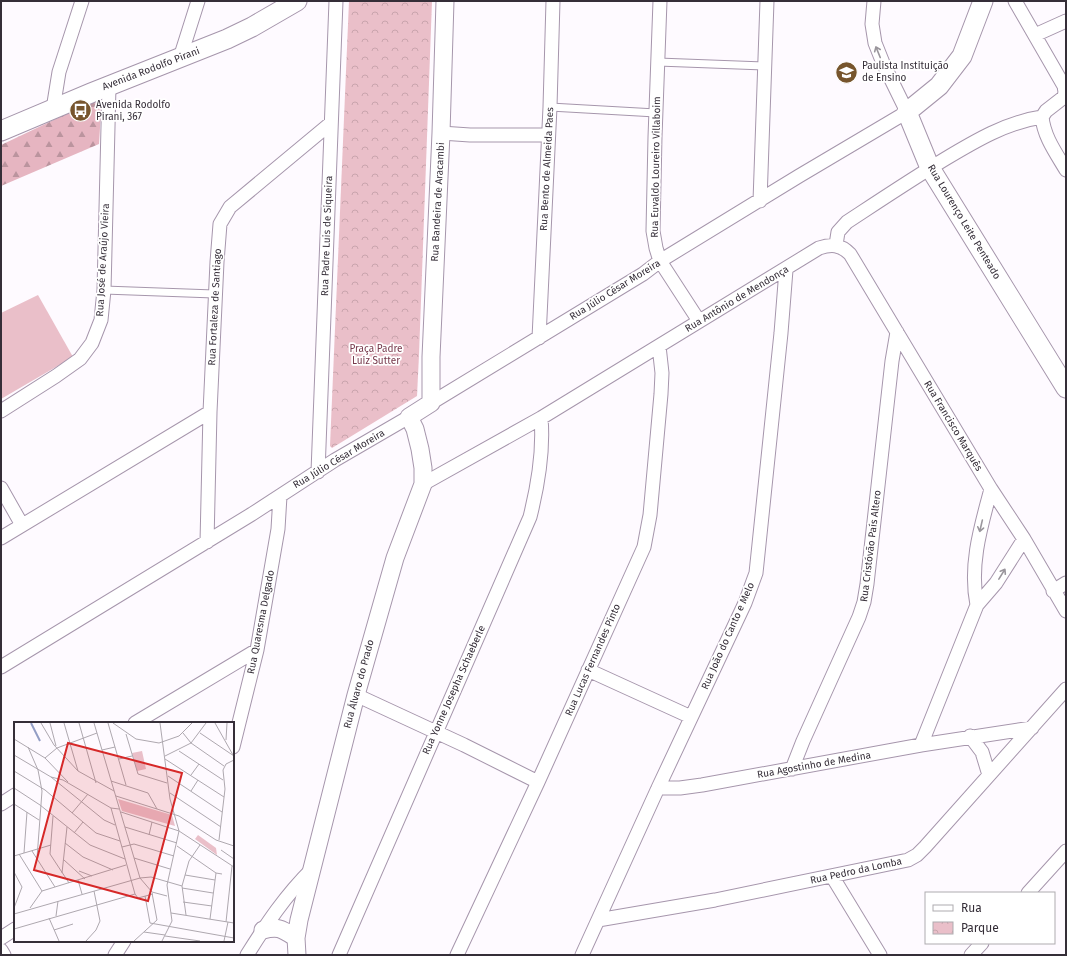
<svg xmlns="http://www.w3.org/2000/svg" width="1067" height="956" font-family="'Fira Sans',sans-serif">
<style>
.forest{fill:url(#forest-firs)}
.park{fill:url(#park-crowns)}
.pitch{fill:#eabfc9}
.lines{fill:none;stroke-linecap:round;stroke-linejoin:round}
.service-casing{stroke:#a696ac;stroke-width:9}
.minor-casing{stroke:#a696ac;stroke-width:15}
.tertiary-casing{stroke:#a696ac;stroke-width:19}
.secondary-casing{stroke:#a696ac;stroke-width:21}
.service{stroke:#fff;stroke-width:7}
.minor{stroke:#fff;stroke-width:13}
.tertiary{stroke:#fff;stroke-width:17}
.secondary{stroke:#fff;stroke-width:19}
.oneway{stroke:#9a969c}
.labels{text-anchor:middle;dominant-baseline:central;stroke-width:3.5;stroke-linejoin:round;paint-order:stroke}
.poi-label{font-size:10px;fill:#352e38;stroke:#fff;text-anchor:start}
.street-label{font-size:10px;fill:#352e38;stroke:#fff}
.park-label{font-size:10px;fill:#76384b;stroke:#fff}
.inset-river{fill:none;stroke:#929dc4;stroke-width:2}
.inset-road{fill:none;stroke:#aea8af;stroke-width:1}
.view{fill:#d62828;fill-opacity:0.15;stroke:#d62828;stroke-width:2}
.inset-edge{fill:none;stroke:#352e38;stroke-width:2}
</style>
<defs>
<pattern id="forest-firs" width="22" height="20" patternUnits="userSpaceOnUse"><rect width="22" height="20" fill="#e6b5c1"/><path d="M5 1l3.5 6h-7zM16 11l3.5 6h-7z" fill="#bb949e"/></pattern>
<pattern id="park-crowns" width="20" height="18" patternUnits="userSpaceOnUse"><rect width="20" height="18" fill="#eabfc9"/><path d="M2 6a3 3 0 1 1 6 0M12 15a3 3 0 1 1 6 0" fill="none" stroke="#c9a4ad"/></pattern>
</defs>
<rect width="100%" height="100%" fill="#fefaff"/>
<!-- forest -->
<path class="forest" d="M102 97 99 144 1 186V145Z"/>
<!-- park -->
<path class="park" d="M349 1H432L419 355 417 396 332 448 330 446Z"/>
<!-- pitch -->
<path class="pitch" d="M38 295 73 357 1 399V313Z"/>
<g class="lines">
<defs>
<path id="service" d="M658 62 764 66
M550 107 656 113
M104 290 214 294"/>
<path id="minor" d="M660 1 655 137 653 231 656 248 660 261 699 321
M1015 1 1064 86 1065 92 1064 97 1046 111 1042 117
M1035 35 1066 21
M180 58 198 1
M53 109 59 72 82 1
M1042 117C1044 137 1056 153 1066 170
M441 133 470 135H548
M760 201 767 1
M836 245 838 232 847 222C879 201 912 179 945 159 975 141 1007 122 1042 117
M539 338 550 107 553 1
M431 403 643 274 660 261 799 176 907 112 883 63 875 43 872 24 874 1
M1 411 56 376 80 359 92 343 101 320 104 290 109 86
M318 472 336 1
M423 484 541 418 819 248C831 244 840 244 850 254L991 489 1024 539 1066 611
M1 488 22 525
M1 538 210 412
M207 542 210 412 217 262 220 224 230 207 331 123
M1053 591 1066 583
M977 605C969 565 981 526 991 489
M1 667 252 514 335 460 409 417
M588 670 691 717
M356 695 464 745 538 782
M135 723 257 650
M970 736 982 752 989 775
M921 745 977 605 996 583 1024 539
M233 747 257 650 278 529 280 496
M792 769 803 741 859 617 864 602 867 584 892 361 897 332
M658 788H680L702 785 921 745 1032 728
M1 804 15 795
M832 876 880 955
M1028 893 1066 851
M598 920 715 900 908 860 917 855 925 847 1066 689
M1 938 15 929
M1 950 4 955
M115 955 124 941
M247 955C267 923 285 896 312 869
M339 955 530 517C538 485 544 452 541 418
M457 955 538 782 644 547 650 515 661 394 662 373 659 346
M582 955 658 788 745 603 756 573 781 333 786 270
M971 955 982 943"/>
<path id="tertiary" d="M263 930C279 926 282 929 296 938
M297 955 296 938 299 920 356 695 395 558 423 484V468L420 449 415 429 409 417 431 403V357L441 133 445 1"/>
<path id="secondary" d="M983 1 962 56 939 86 907 112 930 168 1066 388
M1 131 91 93 227 39 252 27 297 1"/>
</defs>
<!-- service casing -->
<use href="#service" class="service-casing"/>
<!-- minor casing -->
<use href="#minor" class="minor-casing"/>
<!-- tertiary casing -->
<use href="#tertiary" class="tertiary-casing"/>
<!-- secondary casing -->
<use href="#secondary" class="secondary-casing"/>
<!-- service -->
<use href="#service" class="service"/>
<!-- minor -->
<use href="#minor" class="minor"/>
<!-- tertiary -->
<use href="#tertiary" class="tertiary"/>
<!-- secondary -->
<use href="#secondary" class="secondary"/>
</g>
<!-- one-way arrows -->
<defs><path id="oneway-shaft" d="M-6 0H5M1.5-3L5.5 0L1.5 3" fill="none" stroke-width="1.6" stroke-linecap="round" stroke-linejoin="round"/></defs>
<g class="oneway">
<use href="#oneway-shaft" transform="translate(878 52) rotate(-112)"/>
<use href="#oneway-shaft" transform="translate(981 526) rotate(103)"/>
<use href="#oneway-shaft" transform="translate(1002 574) rotate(-58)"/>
</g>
<!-- icons -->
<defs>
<symbol id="school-disc" viewBox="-11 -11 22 22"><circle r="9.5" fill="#77552d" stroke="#fff"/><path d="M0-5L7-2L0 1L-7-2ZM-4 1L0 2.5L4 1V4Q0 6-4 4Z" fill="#fff"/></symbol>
<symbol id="bus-disc" viewBox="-11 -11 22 22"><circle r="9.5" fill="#77552d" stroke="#fff"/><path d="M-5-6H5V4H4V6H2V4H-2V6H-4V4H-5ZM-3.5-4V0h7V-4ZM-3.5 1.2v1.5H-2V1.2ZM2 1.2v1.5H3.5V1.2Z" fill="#fff"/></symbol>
</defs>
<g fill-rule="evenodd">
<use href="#school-disc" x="834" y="60" width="25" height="25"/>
<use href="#bus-disc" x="68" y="98" width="25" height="25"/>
</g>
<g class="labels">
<!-- poi labels -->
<g class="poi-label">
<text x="862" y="66">Paulista Instituição<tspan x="862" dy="12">de Ensino</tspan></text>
<text x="96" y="105">Avenida Rodolfo<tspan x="96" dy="12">Pirani, 367</tspan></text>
</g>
<!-- street labels -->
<g class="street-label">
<text transform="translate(151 69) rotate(-21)">Avenida Rodolfo Pirani</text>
<text transform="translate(656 167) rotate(-89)">Rua Euvaldo Loureiro Villaboim</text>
<text transform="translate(547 169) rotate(-87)">Rua Bento de Almeida Paes</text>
<text transform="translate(438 202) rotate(-87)">Rua Bandeira de Aracambi</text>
<text transform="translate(964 222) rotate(59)">Rua Lourenço Leite Penteado</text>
<text transform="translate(327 236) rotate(-88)">Rua Padre Luis de Siqueira</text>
<text transform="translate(103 260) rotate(-87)">Rua José de Araújo Vieira</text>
<text transform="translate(615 290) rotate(-32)">Rua Júlio César Moreira</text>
<text transform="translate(737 299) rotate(-31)">Rua Antônio de Mendonça</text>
<text transform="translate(215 307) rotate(-87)">Rua Fortaleza de Santiago</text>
<text transform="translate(953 426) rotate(59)">Rua Francisco Marquês</text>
<text transform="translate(339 459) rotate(-31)">Rua Júlio César Moreira</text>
<text transform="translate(871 546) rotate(-83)">Rua Cristóvão País Altero</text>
<text transform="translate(261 622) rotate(-79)">Rua Quaresma Delgado</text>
<text transform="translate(728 636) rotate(-66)">Rua João do Canto e Melo</text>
<text transform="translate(593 660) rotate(-66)">Rua Lucas Fernandes Pinto</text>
<text transform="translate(359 684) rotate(-75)">Rua Álvaro do Prado</text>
<text transform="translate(454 690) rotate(-66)">Rua Yonne Josepha Schaeberle</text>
<text transform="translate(814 765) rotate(-10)">Rua Agostinho de Medina</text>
<text transform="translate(856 871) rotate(-12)">Rua Pedro da Lomba</text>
</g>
<!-- park labels -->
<g class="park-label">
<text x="376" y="349">Praça Padre<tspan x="376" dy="12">Luiz Sutter</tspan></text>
</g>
</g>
<!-- overview -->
<g transform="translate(14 722)">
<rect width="220" height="220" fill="#fefaff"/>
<path d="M184 113 202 126 203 133 181 117Z" fill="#eabfc9"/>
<path d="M104 77 158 93 161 104 108 89Z" fill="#eabfc9"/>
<path d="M128 29 132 47 123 49 118 31Z" fill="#eabfc9"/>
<path class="inset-river" d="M17 1 26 19"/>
<path class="inset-road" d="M27 1 40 23 64 49 100 69M36 1 42 24M50 1 64 49M65 1 82 61M80 1 126 156 137 155 168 164M94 1 112 63M99 1 122 17 145 21 165 14 178 1M146 1 156 77 165 109 153 163 158 199 148 219M201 1 219 33M169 11 177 21 210 44M186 11 220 34M112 12 124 52 153 61M0 17 31 36 54 60M212 18 213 1M14 25 24 48 28 69 23 136M88 28 101 25M165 29 209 58M0 33 37 55 90 98 101 103M151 34 177 21 192 1M31 36 43 26 83 11M105 37 118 34M151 37 210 75M0 49 31 68 82 111 106 119M177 53 185 42M154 54 208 90M37 55 49 58 97 86 105 87M97 59 134 71 143 87M0 66 26 83 76 123 111 137M177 69 184 58M156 71 207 105M102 74 165 94 202 118 220 124M0 82 25 98M97 86 121 172M107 90 165 109M58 91 74 72M39 94 36 132 55 161M111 105 163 121M165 109 220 145M60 111 69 100M135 113 138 100M205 118 211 67 209 48 212 42 220 38M51 121 69 135 99 148M163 124 202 151 208 152M108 125 120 122 160 134M207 128 220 137M18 129 41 165M10 131 13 90M5 132 28 169M0 134 37 123M120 136 156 147M50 138 71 157M65 149 78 154M0 150 8 165 0 186M48 151 53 105M171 153 201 158M64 158 68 172M168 166 199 171M121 172 124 176 139 172M131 174 136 201 220 216M169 180 198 184M16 186 28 169 112 143M157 191 220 201M0 192 126 156 138 170 153 174M172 193 168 164 175 139 186 123M42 194 44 179M35 196 45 219M196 197 202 151M212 200 218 144M0 207 121 172M40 208 59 202M130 210 151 213M151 214 186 219M72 219 82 208 86 199 80 169M120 219 143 198 138 171M210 219 214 200"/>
<path class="view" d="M54 21 168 51 134 179 20 148Z"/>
<rect width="220" height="220" class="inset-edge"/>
</g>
<!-- border -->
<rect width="1067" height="956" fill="none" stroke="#352e38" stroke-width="4"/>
<!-- legend -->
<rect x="925" y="892" width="130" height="52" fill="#ffffff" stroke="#aeabaf"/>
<rect x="933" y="905" width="20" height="6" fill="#ffffff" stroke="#aeabaf"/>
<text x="961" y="912" font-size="12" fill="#352e38">Rua</text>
<rect x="933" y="922" width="20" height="12" fill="url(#park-crowns)" stroke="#aeabaf"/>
<text x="961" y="932" font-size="12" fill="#352e38">Parque</text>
</svg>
